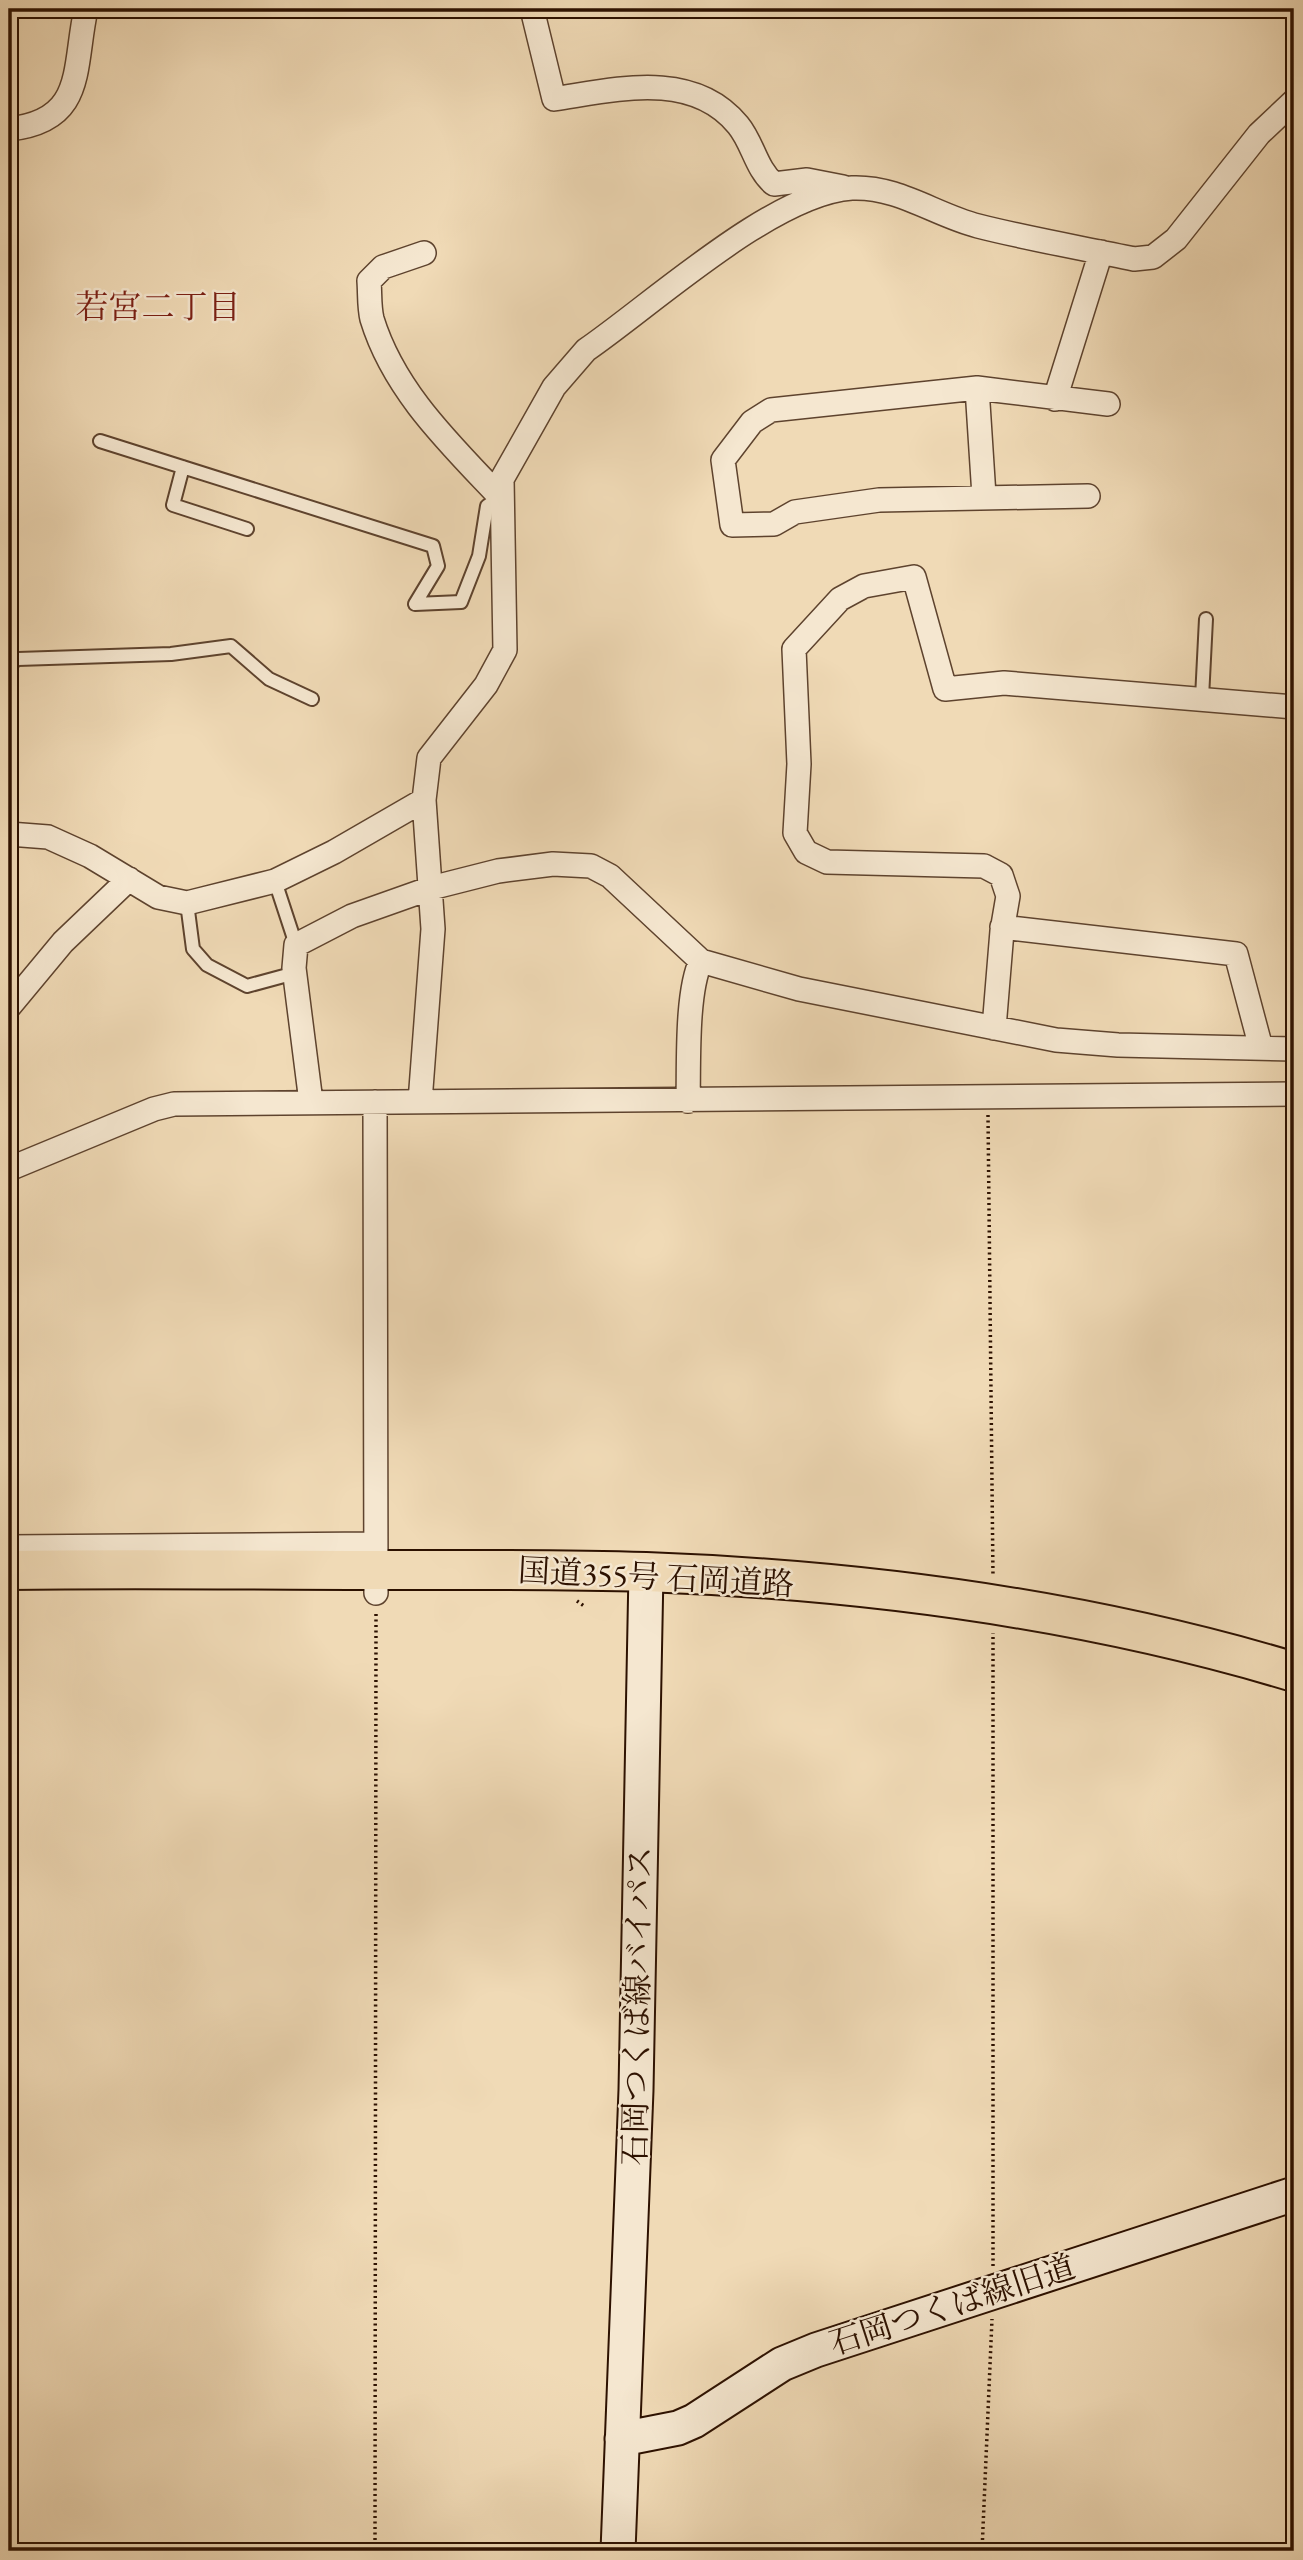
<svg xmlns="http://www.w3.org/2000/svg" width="1303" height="2560" font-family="'EB Garamond','Noto Serif JP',serif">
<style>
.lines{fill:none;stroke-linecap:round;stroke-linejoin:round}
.lane-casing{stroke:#5e432e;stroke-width:16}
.street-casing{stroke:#5e432e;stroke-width:26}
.secondary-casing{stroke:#2d1100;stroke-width:37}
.highway-casing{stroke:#2d1100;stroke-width:42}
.path{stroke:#2d1100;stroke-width:3.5;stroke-dasharray:2 3.5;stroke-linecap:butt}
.lane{stroke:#f5e7d0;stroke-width:12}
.street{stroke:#f5e7d0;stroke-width:23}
.secondary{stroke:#f5e7d0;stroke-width:33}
.highway{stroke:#f0dab6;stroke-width:38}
.labels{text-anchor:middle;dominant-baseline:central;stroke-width:5;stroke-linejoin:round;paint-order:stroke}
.street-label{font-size:32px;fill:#2d1100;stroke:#f5e7d0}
.neighbourhood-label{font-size:33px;fill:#7a1f14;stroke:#f5e7d0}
</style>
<rect width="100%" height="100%" fill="#f0dab6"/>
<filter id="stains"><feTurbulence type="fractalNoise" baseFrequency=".00286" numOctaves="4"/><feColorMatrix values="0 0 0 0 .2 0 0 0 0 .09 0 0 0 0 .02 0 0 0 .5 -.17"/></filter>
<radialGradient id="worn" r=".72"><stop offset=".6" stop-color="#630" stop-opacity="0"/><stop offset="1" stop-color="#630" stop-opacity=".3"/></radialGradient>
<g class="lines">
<defs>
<path id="lane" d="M100 441 433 546 438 566 415 604 461 602 479 556 487 506 500 497
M183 467 173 505 247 529
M9 664 18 659 171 654 231 646 269 679 312 699
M1202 698 1206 619
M275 881 296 945
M187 903 193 949 207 965 247 986 295 973"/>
<path id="street" d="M532 9 554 99C614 90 692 69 738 125 753 143 756 169 774 184L807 180 843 187
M9 129C86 121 73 68 86 9
M424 253 383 267 369 281C370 293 369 307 372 319 394 391 450 444 500 497
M977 388 984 496
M1055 399 1101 252
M1088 496 879 500 795 512 774 524 732 525 723 460 752 422 771 410 977 388 1108 404
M9 834 48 837 90 856 158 897 187 903 275 881 334 852 424 800
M1002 927 1236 954 1261 1048
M9 1007 63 942 129 879
M994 1028 1002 931 1008 896 1001 875 984 866 827 862 806 852 795 833 799 764 794 649 840 599 864 586 914 577 945 689 1004 683 1294 707
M688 1101C689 1065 686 992 701 961
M311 1102 294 968 296 945 352 916 431 888 498 871 553 864 591 866 610 876 701 961 799 989 1056 1040 1118 1045 1294 1049
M375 1102 376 1593
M420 1102 433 929 424 800 429 758 486 685 505 650 502 479 554 387 586 350C653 304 773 193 852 188 898 186 935 215 978 226 1029 239 1082 248 1134 259L1153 257 1176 239 1259 134 1294 101
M9 1169 154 1109 174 1104 1294 1094
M9 1547 375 1544"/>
<path id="secondary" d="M622 2439 678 2428 694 2421 782 2364 816 2350 1294 2194
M618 2551 636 2090 646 1572"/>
<path id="highway" d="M9 1570C130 1568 252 1570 373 1570 464 1570 555 1569 646 1572 864 1580 1085 1609 1294 1672"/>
</defs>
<!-- lane casing -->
<use href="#lane" class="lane-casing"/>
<!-- street casing -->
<use href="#street" class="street-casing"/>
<!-- secondary casing -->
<use href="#secondary" class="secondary-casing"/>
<!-- highway casing -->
<use href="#highway" class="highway-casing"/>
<!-- path -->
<path class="path" d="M988 1115 993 1577
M577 1601 584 1606
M993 2266V1633
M375 2551 376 1612
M982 2551 992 2319"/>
<!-- lane -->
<use href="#lane" class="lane"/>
<!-- street -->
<use href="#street" class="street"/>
<!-- secondary -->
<use href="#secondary" class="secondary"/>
<!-- highway -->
<use href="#highway" class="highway"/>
</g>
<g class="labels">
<!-- street labels -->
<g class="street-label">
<text transform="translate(656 1577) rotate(3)">国道355号 石岡道路</text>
<text transform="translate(637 2006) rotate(-89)">石岡つくば線バイパス</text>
<text transform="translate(952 2305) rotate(-18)">石岡つくば線旧道</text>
</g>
<!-- neighbourhood labels -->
<g class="neighbourhood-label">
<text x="158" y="306">若宮二丁目</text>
</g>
</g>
<!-- margin -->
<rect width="1303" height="2560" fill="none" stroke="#f0dab6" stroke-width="35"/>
<rect x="10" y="10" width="1282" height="2539" fill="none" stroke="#2d1100" stroke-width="3.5"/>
<rect x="18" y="18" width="1268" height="2525" fill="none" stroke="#2d1100" stroke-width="2"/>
<rect width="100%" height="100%" filter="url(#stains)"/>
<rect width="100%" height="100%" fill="url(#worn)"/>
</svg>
